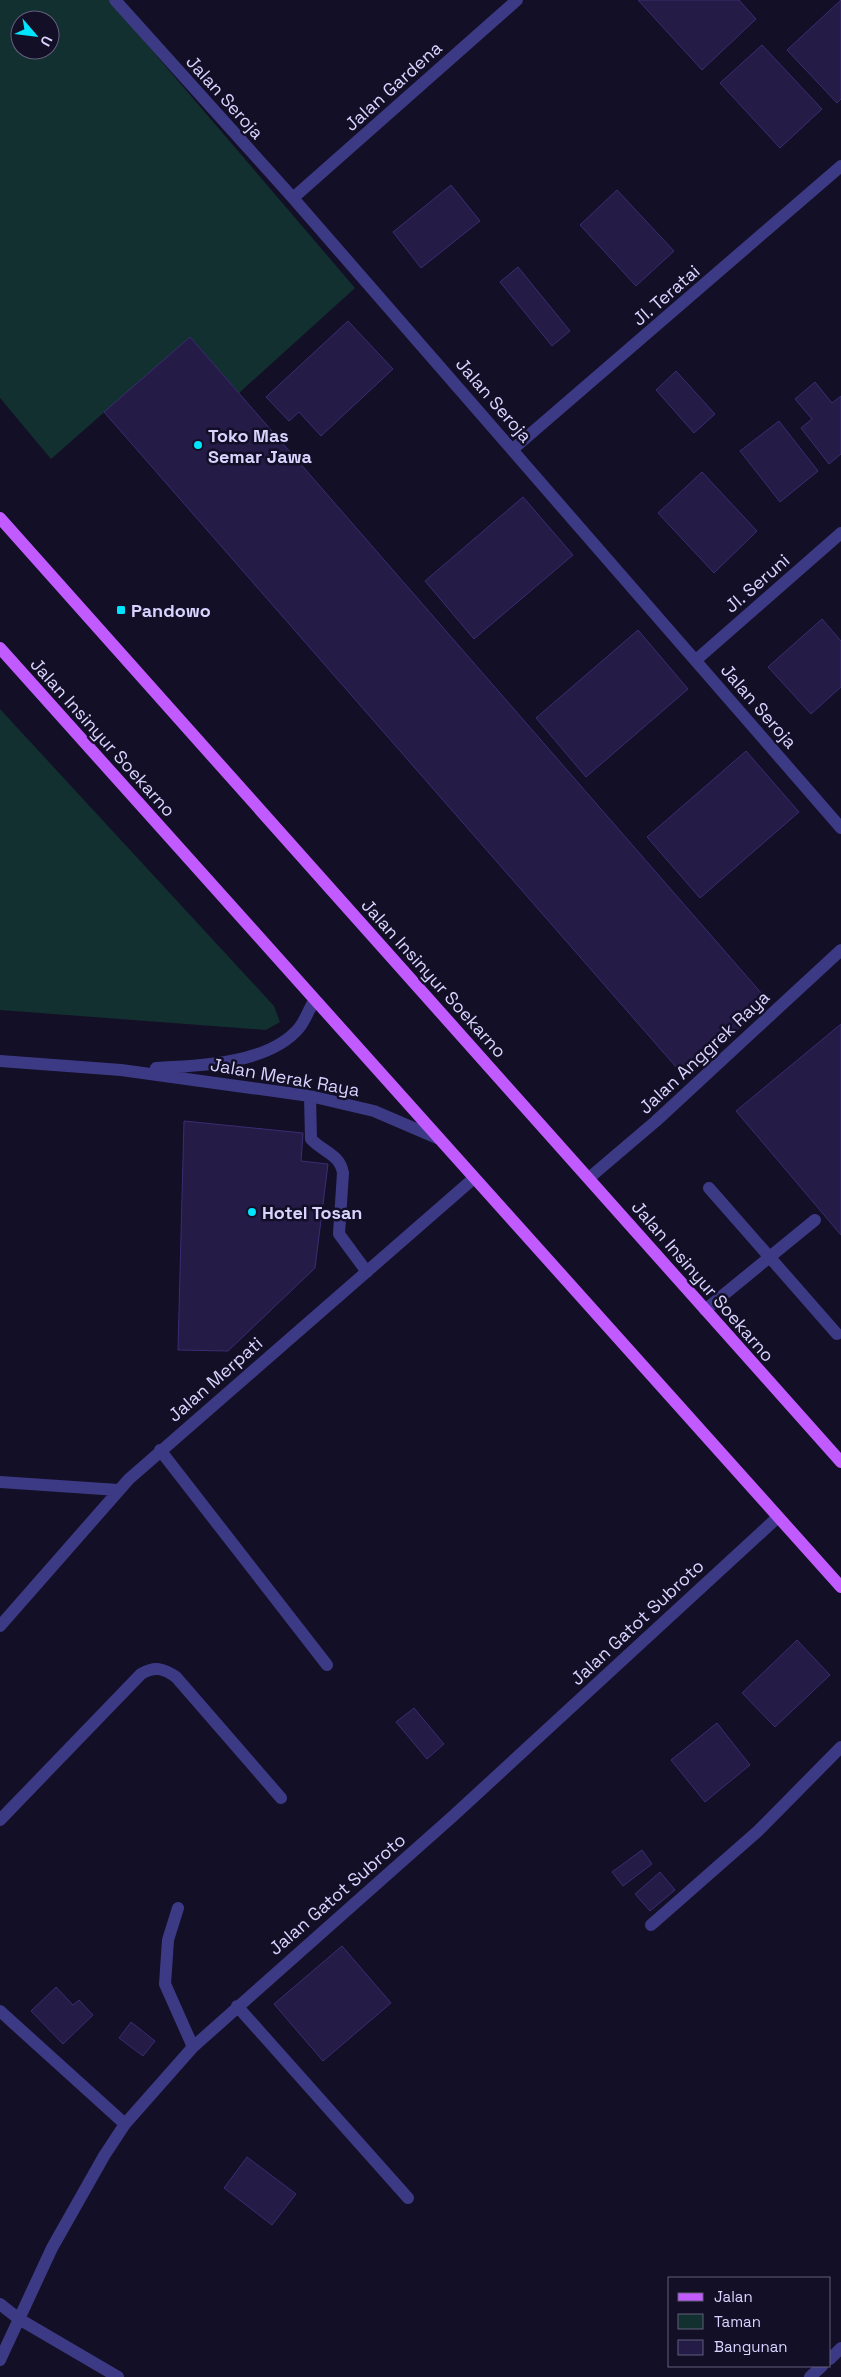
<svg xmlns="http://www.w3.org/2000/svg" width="841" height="2377" font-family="'Space Grotesk',sans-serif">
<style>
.green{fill:#12302f;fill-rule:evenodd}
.building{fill:#241b47;stroke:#3b2d73}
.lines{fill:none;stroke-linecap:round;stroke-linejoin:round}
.minor{stroke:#3d3a85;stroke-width:12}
.major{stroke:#c25bff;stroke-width:12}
.poi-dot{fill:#00e5ff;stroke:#130f26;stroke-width:2}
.labels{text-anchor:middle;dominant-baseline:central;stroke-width:5;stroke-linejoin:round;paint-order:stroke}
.street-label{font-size:18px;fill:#d9d4ff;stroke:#130f26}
.poi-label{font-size:18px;font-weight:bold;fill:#d9d4ff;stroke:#130f26;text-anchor:start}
</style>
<rect width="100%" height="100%" fill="#130f26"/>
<!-- green -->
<path class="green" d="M0 0H109L355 288 239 393 190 337 51 459 0 398ZM20 20H50V50H20Z
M0 709 274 1006 280 1022 266 1030 0 1010Z"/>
<!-- building -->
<path class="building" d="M638 0H739L756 19 702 70Z
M841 0V99L837 103 787 50Z
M762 45 822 109 780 148 720 83Z
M451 185 480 221 421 268 393 232Z
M617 190 674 251 636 286 580 225Z
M518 267 570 331 552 346 500 282Z
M348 321 393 369 321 436 299 412 289 421 266 397Z
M190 337 769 1002 684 1076 104 412Z
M676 371 715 414 694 433 656 390Z
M815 382 832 403 841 396V454L829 464 801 428 812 419 795 399Z
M779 421 818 471 780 502 740 451Z
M702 472 757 531 714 573 658 513Z
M523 497 573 555 474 639 425 581Z
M822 619 841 641V687L811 714 768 667Z
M638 630 688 689 586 777 536 718Z
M746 751 799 812 700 898 647 837Z
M841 1024V1235L736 1111Z
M184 1121 303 1133 301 1161 328 1164 315 1268 228 1351 178 1350Z
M797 1640 830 1675 775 1727 742 1693Z
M414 1708 444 1744 427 1759 396 1722Z
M717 1723 750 1765 705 1802 671 1760Z
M642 1850 652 1864 623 1886 612 1872Z
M660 1872 675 1890 650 1911 635 1894Z
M342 1946 391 2003 323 2061 274 2004Z
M56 1987 73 2005 79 2000 93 2015 63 2044 31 2011Z
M131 2022 155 2041 143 2056 119 2038Z
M247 2157 296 2194 272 2225 224 2188Z"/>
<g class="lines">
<!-- minor -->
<path class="minor" d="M115 0 293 198 841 828
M293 198 517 0
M513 449 841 166
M696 660 841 533
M0 1061 121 1070 310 1096 374 1111 437 1138
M156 1068C199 1066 269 1064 299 1028 305 1021 309 1009 314 1001
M310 1096 311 1139C323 1152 340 1154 343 1173L339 1234 367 1272
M589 1178 656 1121 841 950
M709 1188 837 1334
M705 1310 815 1220
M160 1450 327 1665
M0 1482 118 1490
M0 1626 129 1479 473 1179
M0 1820 141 1674C155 1666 163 1668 176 1677L281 1798
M178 1908 168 1940 165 1984 193 2047
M651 1925 758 1831 841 1747
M237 2006 408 2198
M0 2011 125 2124
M0 2304 19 2319 118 2377
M830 2359 841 2348
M0 2360 52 2248 104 2156 125 2124 193 2047 452 1817 778 1517
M810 2377 822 2366"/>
<!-- major -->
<path class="major" d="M0 518 841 1462
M0 648 841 1587"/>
</g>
<!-- markers -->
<g class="poi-dot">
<circle cx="198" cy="445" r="5"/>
<rect x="116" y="605" width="10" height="10" rx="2.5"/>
<circle cx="252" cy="1212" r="5"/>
</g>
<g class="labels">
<!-- street labels -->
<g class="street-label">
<text transform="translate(393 86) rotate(-42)">Jalan Gardena</text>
<text transform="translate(225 97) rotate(48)">Jalan Seroja</text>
<text transform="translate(666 295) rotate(-41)">Jl. Teratai</text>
<text transform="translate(494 400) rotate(49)">Jalan Seroja</text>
<text transform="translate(757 583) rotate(-41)">Jl. Seruni</text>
<text transform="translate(759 706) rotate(49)">Jalan Seroja</text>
<text transform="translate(103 737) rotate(48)">Jalan Insinyur Soekarno</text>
<text transform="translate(434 978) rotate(48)">Jalan Insinyur Soekarno</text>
<text transform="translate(704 1052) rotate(-43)">Jalan Anggrek Raya</text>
<text transform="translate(285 1077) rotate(10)">Jalan Merak Raya</text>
<text transform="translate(703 1281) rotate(49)">Jalan Insinyur Soekarno</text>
<text transform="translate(215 1379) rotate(-41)">Jalan Merpati</text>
<text transform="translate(637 1622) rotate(-43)">Jalan Gatot Subroto</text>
<text transform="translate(337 1894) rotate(-41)">Jalan Gatot Subroto</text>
</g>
<!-- poi labels -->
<g class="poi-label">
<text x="208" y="435">Toko Mas<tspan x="208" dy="21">Semar Jawa</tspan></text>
<text x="131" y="610">Pandowo</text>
<text x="262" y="1212">Hotel Tosan</text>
</g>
</g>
<!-- legend -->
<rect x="668" y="2277" width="162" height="90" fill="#130f26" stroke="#625e7d"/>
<rect x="678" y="2293" width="25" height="8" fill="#c25bff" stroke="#625e7d"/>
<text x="714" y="2302" font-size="15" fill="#d9d4ff">Jalan</text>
<rect x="678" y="2314" width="25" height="15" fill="#12302f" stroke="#625e7d"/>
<text x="714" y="2327" font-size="15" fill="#d9d4ff">Taman</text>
<rect x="678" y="2340" width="25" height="15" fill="#241b47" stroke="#625e7d"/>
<text x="714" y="2352" font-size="15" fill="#d9d4ff">Bangunan</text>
<!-- north arrow -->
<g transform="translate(35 35) rotate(118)"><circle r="24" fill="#130f26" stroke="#625e7d"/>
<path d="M0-4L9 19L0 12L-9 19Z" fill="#00e5ff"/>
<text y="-8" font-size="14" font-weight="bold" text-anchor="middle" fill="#d9d4ff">U</text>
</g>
</svg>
